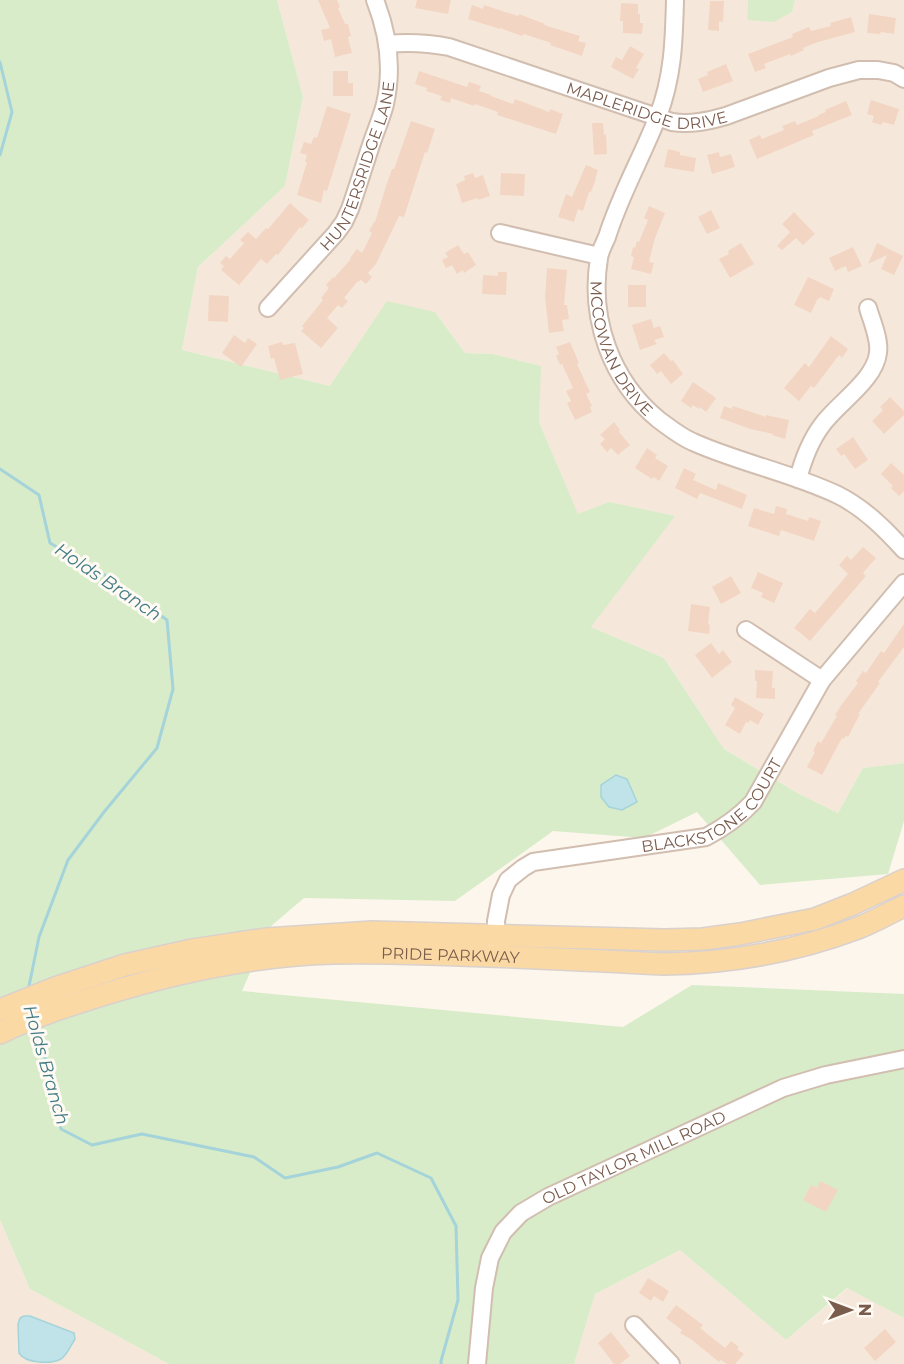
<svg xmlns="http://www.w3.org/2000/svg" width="904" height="1364" font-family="Montserrat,sans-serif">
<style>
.residential{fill:#f5e8da}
.green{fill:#d8ecc9}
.water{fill:#bfe3e8;stroke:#a5d3da;stroke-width:1.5}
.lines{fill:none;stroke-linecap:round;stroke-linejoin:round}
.stream{stroke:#a5d3da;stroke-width:3}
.building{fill:#f3d5c3}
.minor-casing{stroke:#d1beb0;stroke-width:20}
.major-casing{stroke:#dad1cd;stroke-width:24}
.minor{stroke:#fff;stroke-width:16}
.major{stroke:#fbd9a5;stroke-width:21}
.labels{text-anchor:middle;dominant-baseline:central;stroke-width:6;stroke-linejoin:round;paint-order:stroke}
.street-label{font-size:16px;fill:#7a5c4d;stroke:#fffaf3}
.water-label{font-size:18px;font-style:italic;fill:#437c86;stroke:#fffaf3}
</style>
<rect width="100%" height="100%" fill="#fdf6ec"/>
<!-- residential -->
<path class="residential" d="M277 0H748L747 20 792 12 795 0H904V763L863 768 838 813 799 794 724 749 664 658 591 627 609 502 578 515 539 422 540 366 493 354 465 353 435 312 330 386 182 350 198 267 285 186 303 97Z
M0 1220 30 1289 169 1364H0Z
M680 1250 786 1340 848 1288 904 1318V1364H574L595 1294Z"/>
<!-- green -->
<path class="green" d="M0 0H277L303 97 285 186 198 267 182 350 330 386 387 301 435 312 465 353 493 354 541 366 539 422 578 514 609 502 675 516 591 627 664 658 724 749 799 794 838 813 863 768 904 763V821L888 874 760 885 697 812 644 838 553 831 455 901 304 898 270 927 242 991 623 1027 692 985 904 994V1318L847 1288 786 1340 680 1250 595 1294 574 1364H169L30 1289 0 1220Z
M748 0H795L792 12 774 22 747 20Z"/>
<!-- water -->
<path class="water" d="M616 775 627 779 637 802 622 810 609 807 601 797V785Z
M24 1316H30L74 1333 75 1339C71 1345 67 1355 61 1359 51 1364 26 1364 19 1353L18 1324 20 1318Z"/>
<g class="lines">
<!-- stream -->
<path class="stream" d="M0 62 12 112 0 155
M0 469 39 495 50 543 103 574 167 620 173 689 157 748 104 812 68 860 39 937 28 991
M35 1026 51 1076 61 1129 92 1145 142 1134 254 1157 285 1178 338 1167 377 1153 431 1178 456 1226 458 1300 441 1361V1364"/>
</g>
<!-- building -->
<path class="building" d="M318 0H337L340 7 338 8 345 24H348L351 36 348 37 352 53 335 57 331 39 324 41 321 30 330 28Z
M417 0H451L448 14 415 8Z
M710 1H724L723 22 719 21V31L708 30Z
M621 3 638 4V14H640V23H643L642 34 623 33V21H620Z
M472 5 483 9 484 5 518 16 519 14 545 24 544 25 580 36 578 41 586 43 582 56 550 45 551 43 524 34 522 36 500 28V29L468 19Z
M869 14 896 18 894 34 881 32 880 34 867 33Z
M851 17 855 32 818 42 803 48 804 50 791 56 790 54 764 64 766 68 755 72 748 54 793 37 792 34 809 27 811 31 831 26 830 23Z
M630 46 644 54 636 68 639 69 633 79 611 67 616 57 622 60Z
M726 64 733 81 703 92 698 79 708 75 707 72Z
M333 71H348V83H353V96H333Z
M419 71 467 87 469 82 481 86 479 91 491 95V96L513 104 515 99 549 112 550 109 563 114 556 134 497 115 498 112 475 104 474 106 451 98 450 103 440 100 442 96 426 91 427 88 415 84Z
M871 100 899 109 894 125 883 122 881 125 872 122 874 116 867 114Z
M846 101 852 115 812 131 814 135 757 159 749 140 760 135 762 139 784 130 782 126 795 121 797 125 819 116 818 115 826 112 825 110Z
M327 106 351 114 327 191 324 190 321 203 297 195 307 162H305L307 155 300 153 304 142 311 144 314 137 317 138Z
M411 121 435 129 427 153 425 152 404 217 399 216 376 264 368 273 372 277 366 284 361 280 357 282 344 298 348 301 342 308 338 305 327 318 338 328 321 348 301 331 304 328 302 326 323 300 321 298 329 288 326 285 333 277 334 278 351 259 350 258 357 249 362 253 372 233 369 231 374 222H375L386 186 392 169H394Z
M592 123H603L604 135 606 134 607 154 594 155Z
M668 149 680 152V155L696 158 694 172 664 167Z
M719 152 720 157 731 154 735 167 712 174 707 155Z
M586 165 598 170 595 179H596L591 192H589L583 211 578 209 574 222 558 217 566 194 572 197Z
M473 173 475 178 483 175 490 196 478 200 477 198 462 203 456 184 465 180 464 176Z
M501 173 525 174 524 196 500 195Z
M290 203 309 220 301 229 300 227 278 255 276 254 267 264 261 259 239 285 221 270 224 266 220 263 226 256 230 259 244 243 240 240 248 232 256 239 266 228 268 229Z
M649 206 665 213 655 238 649 262 654 263 651 274 631 269 634 257 631 256 633 247 635 248 637 241 639 242 648 220 644 218Z
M711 210 720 228 707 234 698 217Z
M794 212 815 234 803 245 796 238 782 250 777 246 790 232 782 224Z
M741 243 754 264 730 278 719 259 729 254 728 251Z
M877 243 903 256 894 275 881 269 887 255 868 264Z
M458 245 464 254 468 252 476 265 464 273 463 270 457 274 452 265 446 268 442 260 448 257 445 253Z
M853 247 862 266 848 272 846 266 835 271 829 258Z
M547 268 567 270 564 305H567L569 319 562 320 564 331 549 333 545 297Z
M498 272H507L506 295 482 294 483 275 498 276Z
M808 277 834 289 829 301 820 297 819 299 818 298 811 313 794 305Z
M628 285H646V307H628Z
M209 295 229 296 228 322 208 321Z
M651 319 654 328 660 326 664 337 654 340 657 344 640 350 632 325Z
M234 335 245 343 248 338 257 344 241 367 222 353Z
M831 336 848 349 842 358 839 355 814 388 811 386 799 401 784 388 805 363 809 367Z
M282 342 283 345 295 343 303 374 280 380 274 358 271 359 268 346Z
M570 342 579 363 577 364 590 392 586 394 592 406 590 407 592 412 575 420 567 403 571 401 566 391 573 388 562 364 560 365 556 356 559 354 556 347Z
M664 353 671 361 673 360 683 374 671 384 661 371 657 374 650 365Z
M693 382 716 398 706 412 700 407 699 409 693 405 691 408 681 401Z
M890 397 904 411V415L884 434 872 421 883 410 880 407Z
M724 406 732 409 733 406 766 417V415L789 420 785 439 772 435 773 434 750 429 720 418Z
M614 422 620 430 619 432 630 445 618 455 611 448 607 452 600 444 605 439 600 435Z
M853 437 868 460 855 469 844 454 841 456 836 449Z
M647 448 657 455 655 458 668 466 659 481 654 477 652 479 635 468Z
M891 463 904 475V491L899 496 891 488 893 486 881 474Z
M684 468 696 474 693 480 716 490 718 483 747 495 742 509 700 493 697 499 675 488Z
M776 506 787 509 786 514 808 521 809 517 821 521 814 541 781 530 779 536 748 526 754 508 774 514Z
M863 547 876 558 863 573 866 576 810 641 794 628 810 609 815 613 848 574 839 565 847 556 851 560Z
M758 572 783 583 774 603 761 597 763 593 751 588Z
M731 576 741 593 721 604 712 587Z
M691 604 710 607 708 624 710 625 709 634 688 631Z
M904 624V647L878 682 880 683 858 714H860L848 737 846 735 844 739 842 738 822 775 807 767 815 752 813 751 818 741 821 743 837 716 835 715 842 704 858 683 856 681 863 671 866 673 881 651 884 653Z
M711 643 719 654 723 650 732 662 712 678 695 655Z
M755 670 773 671 772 688H775V699L756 698 757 681H755Z
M735 697 764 714 758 725 750 720 748 723 746 722 740 734 725 725 735 708 731 705Z
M820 1181 838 1190 826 1212 803 1200 811 1185 817 1188Z
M648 1278 669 1291 663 1302 654 1296 651 1301 639 1293Z
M676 1305 703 1325 700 1328 725 1348 731 1341 739 1347 737 1349 744 1354 735 1364H727L721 1360 719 1362 692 1340 680 1333 682 1330 666 1318Z
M885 1329 896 1342 875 1361 864 1348Z
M611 1332 630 1356 620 1364H614L598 1343Z"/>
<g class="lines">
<defs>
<g id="minor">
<path id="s1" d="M675 0C674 41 673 77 658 116 642 157 620 195 607 237 604 244 600 251 599 258 589 319 611 381 659 420 670 428 681 437 693 442 740 463 792 473 838 495 864 508 885 529 904 550"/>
<path id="s2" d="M387 44C408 42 428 43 449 47L672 122C691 125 708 121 726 116L829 78 859 70H878L894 73 904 79"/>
<path d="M500 233 599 256"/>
<path id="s3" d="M268 308 336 233 344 222 350 209C358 186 365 163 373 139 377 128 382 116 385 104 393 69 388 33 375 0"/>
<path d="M798 479C803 460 810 441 822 425 838 403 875 380 878 353 880 339 872 322 868 308"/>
<path d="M746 630 822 680"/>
<path id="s4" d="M496 948V921L501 895 508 880 523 868 533 862 706 837C725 827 739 817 753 802L822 680 904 583"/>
<path d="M634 1325 671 1364"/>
<path id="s5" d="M477 1364 484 1288 490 1258 503 1232 521 1213 548 1197 783 1088 826 1075 904 1059"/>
</g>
<g id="major">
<path d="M0 1010 55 988 125 965 192 950 266 939 372 932 664 940 703 939 740 934 815 919 853 904 904 880"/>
<path id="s6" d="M0 1033C32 1017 67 1006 102 995 176 972 255 955 333 953 365 952 397 953 429 954 507 956 586 960 664 964 730 963 797 951 858 928 874 922 889 913 904 906"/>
</g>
</defs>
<!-- minor casing -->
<use href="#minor" class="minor-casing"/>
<!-- major casing -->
<use href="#major" class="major-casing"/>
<!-- minor -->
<use href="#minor" class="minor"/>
<!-- major -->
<use href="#major" class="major"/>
</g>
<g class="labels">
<!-- street labels -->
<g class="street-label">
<text stroke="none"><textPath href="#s2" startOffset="270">MAPLERIDGE DRIVE</textPath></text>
<text stroke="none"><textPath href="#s3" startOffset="172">HUNTERSRIDGE LANE</textPath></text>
<text stroke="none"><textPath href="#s1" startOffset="368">MCCOWAN DRIVE</textPath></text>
<text stroke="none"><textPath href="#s4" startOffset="297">BLACKSTONE COURT</textPath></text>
<text stroke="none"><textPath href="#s6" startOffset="462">PRIDE PARKWAY</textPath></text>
<text stroke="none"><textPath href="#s5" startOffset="288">OLD TAYLOR MILL ROAD</textPath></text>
</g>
<!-- water labels -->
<g class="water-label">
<text transform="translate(108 582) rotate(34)">Holds Branch</text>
<text transform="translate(46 1065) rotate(74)">Holds Branch</text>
</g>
</g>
<!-- north arrow -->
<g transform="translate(850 1310) rotate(90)" stroke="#fffaf3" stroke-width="4.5" paint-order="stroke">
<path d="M0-4.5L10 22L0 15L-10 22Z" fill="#7a5c4d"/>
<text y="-9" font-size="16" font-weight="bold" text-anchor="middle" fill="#7a5c4d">N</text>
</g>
</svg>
